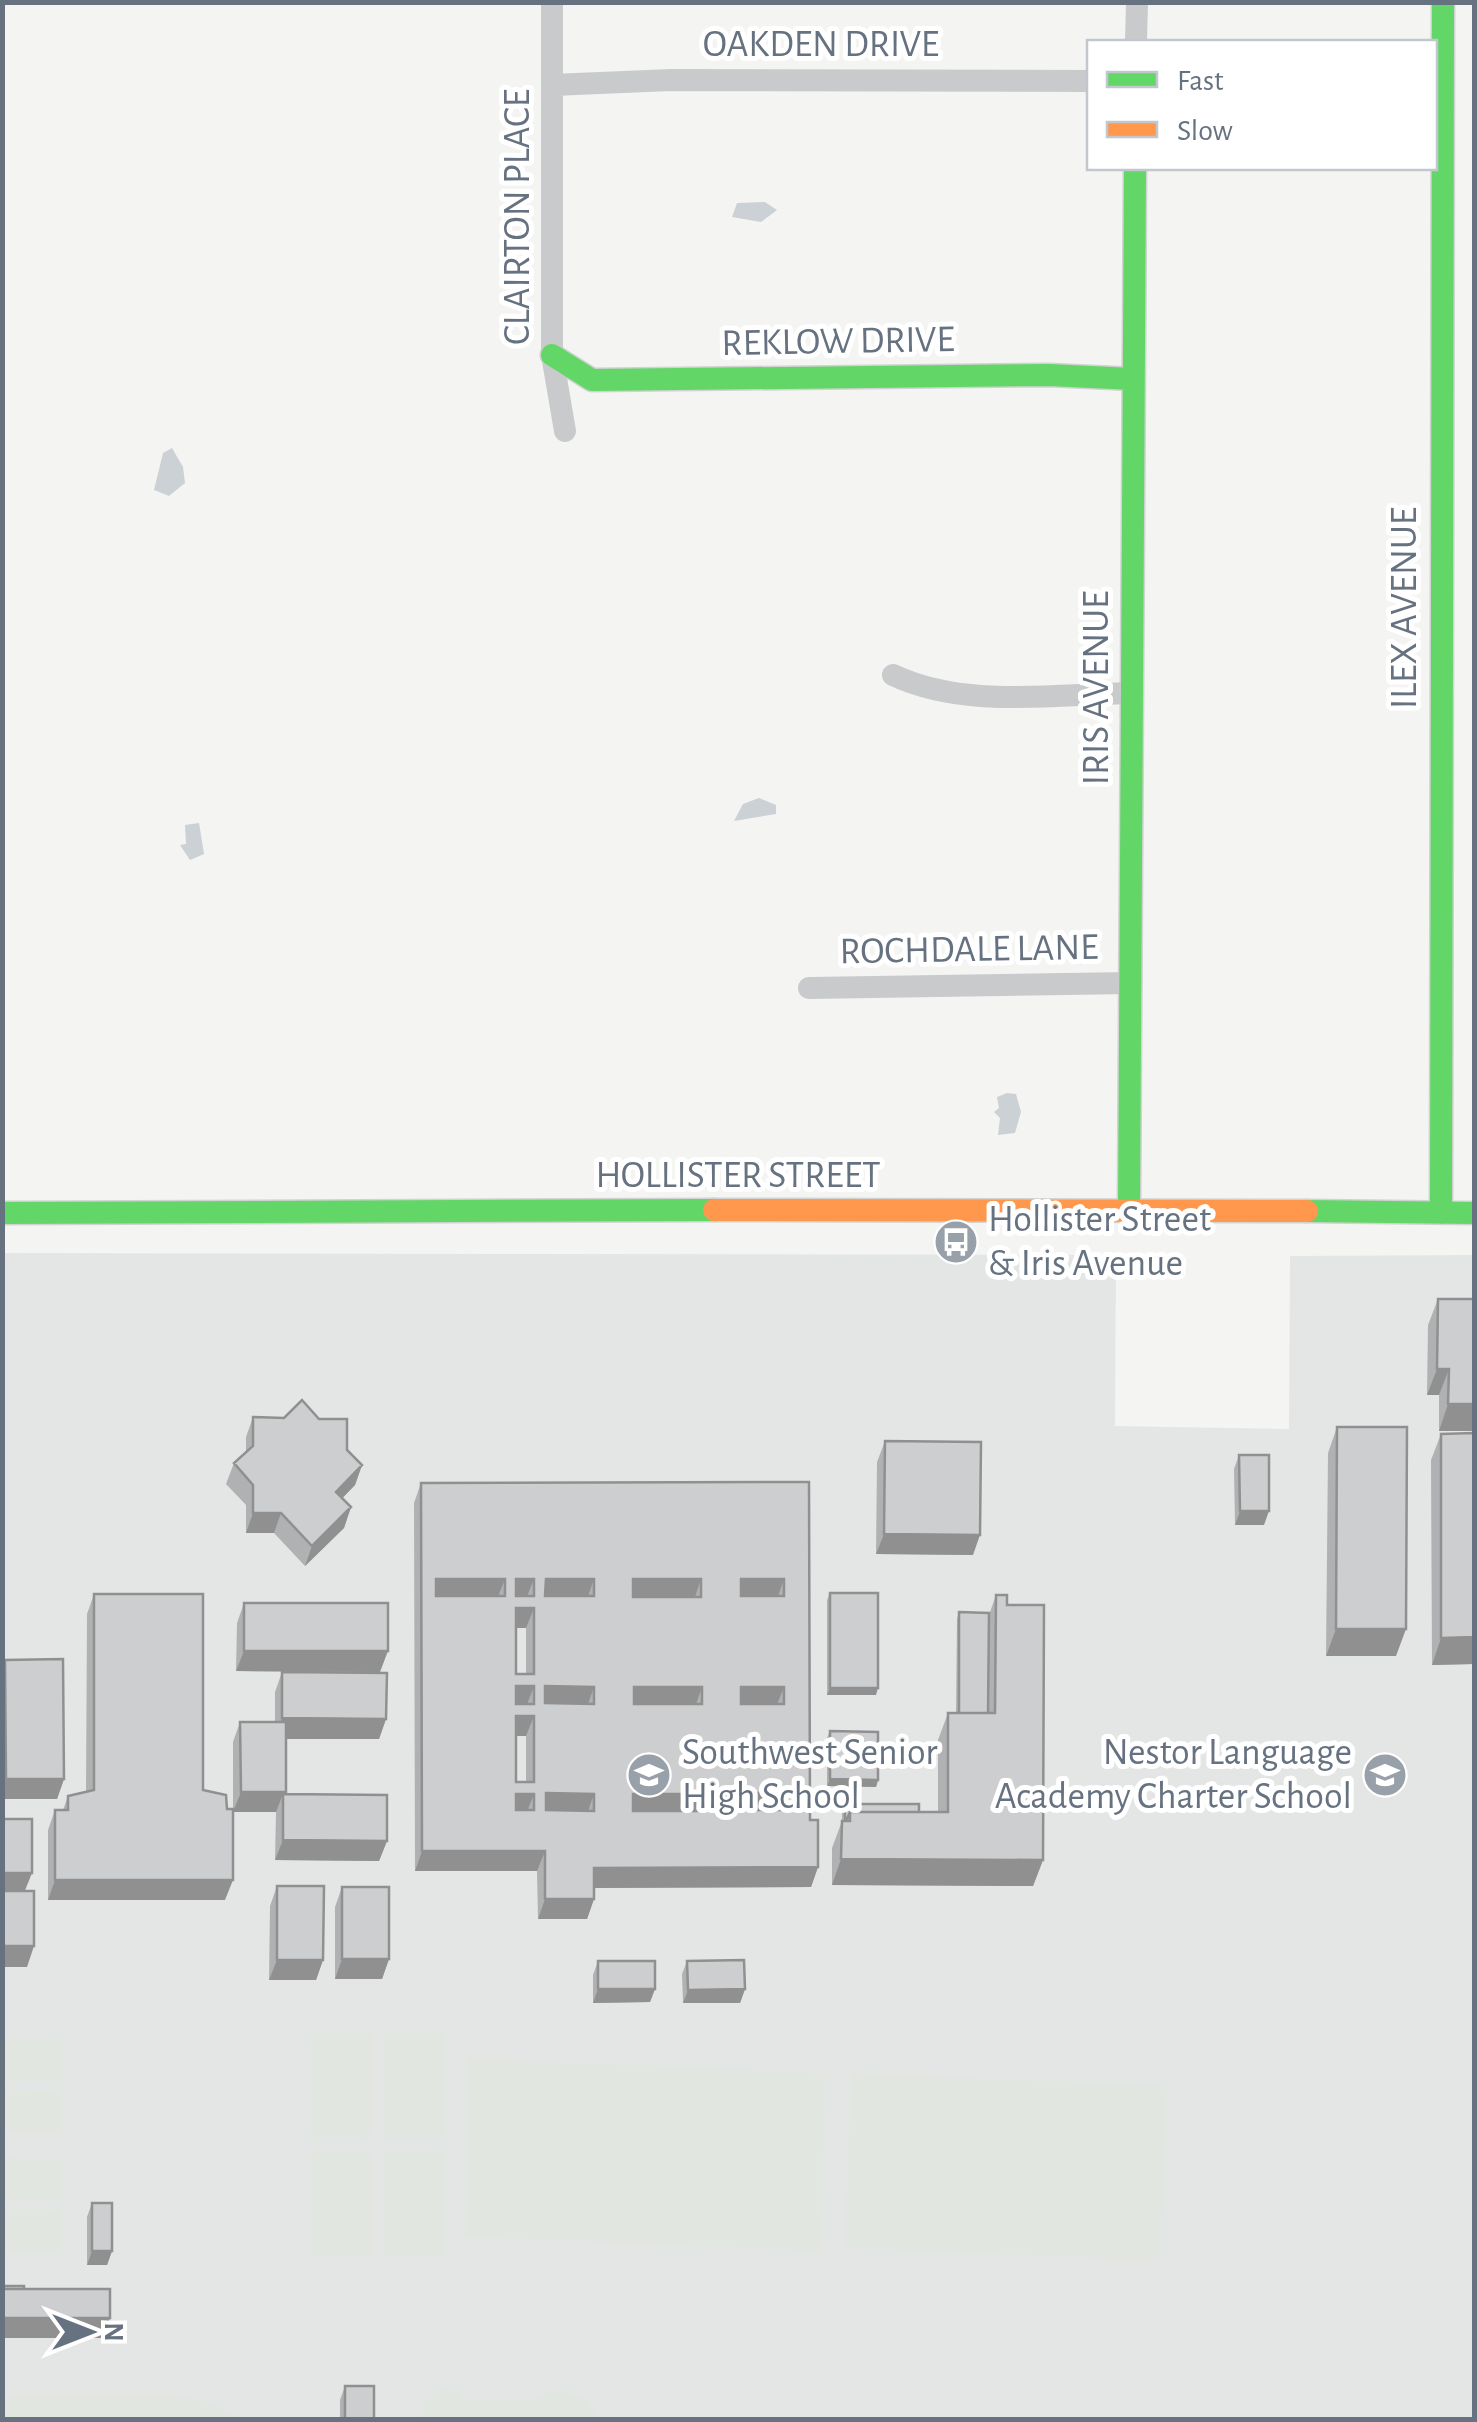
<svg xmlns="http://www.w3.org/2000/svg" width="1477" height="2422" font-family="'Alegreya Sans',sans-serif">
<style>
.built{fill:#e4e6e6}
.green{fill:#e2e6e1}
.water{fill:#cbd1d5}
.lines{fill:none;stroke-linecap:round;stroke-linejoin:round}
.fast-casing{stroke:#d1d2d2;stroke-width:25}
.slow-casing{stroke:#d1d2d2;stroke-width:25}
.street{stroke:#c9cacb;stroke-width:22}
.fast{stroke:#63d668;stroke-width:22}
.slow{stroke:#ff974d;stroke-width:22}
.wall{fill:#b0b1b2;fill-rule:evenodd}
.shaded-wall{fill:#909091}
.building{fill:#cdcecf;stroke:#909091;stroke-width:2.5;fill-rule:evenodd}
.labels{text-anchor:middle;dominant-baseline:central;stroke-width:10;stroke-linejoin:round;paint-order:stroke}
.street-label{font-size:38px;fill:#677281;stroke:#fff}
.poi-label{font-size:38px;fill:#677281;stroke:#fff;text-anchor:start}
</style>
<rect width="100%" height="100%" fill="#f4f4f3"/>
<!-- built -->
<path class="built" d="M2 1253 1116 1255 1115 1426 1289 1429 1290 1256 1474 1255V2419H3Z"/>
<!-- green -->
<path class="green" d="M312 2033H371V2138L312 2137Z
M384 2033H444L443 2138H384Z
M3 2039H62V2081H3Z
M467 2058 825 2073 822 2251 466 2237Z
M851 2073 1167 2086 1160 2261 844 2248Z
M3 2089 62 2090 61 2131H3Z
M312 2151H371V2256H311Z
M384 2151H443V2256H384Z
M3 2158 61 2159V2201L3 2200Z
M3 2209 61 2210V2252L3 2251Z
M441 2389 457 2391 463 2400 533 2399 550 2389 586 2397 598 2419H423L424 2402Z
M3 2396H175L203 2400 244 2419H3Z"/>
<!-- water -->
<path class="water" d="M765 202 777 210 761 222 732 217 737 203Z
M172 448 183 467 185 483 169 496 154 490 163 453Z
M759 798 776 805V814L734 821 743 804Z
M199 823 204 854 190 860 180 845 186 844 185 825Z
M1007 1093 1016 1094 1021 1112 1015 1133 998 1135 1000 1118 994 1112 999 1108 997 1097Z"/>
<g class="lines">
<defs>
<path id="fast" d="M552 355 592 380 1049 375 1133 379
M1129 1209 1135 168
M1307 1211 1474 1213
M2 1213 714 1210
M1441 1213 1443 2"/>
<path id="slow" d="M714 1210 1307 1211"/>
</defs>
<!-- fast casing -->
<use href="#fast" class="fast-casing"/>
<!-- slow casing -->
<use href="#slow" class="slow-casing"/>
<!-- street -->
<path class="street" d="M552 2V355L565 431
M1136 42 1137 2
M552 85 671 80 1090 81
M893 675C965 709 1054 694 1132 693
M809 988 1131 983"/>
<!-- fast -->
<use href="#fast" class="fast"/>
<!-- slow -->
<use href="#slow" class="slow"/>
</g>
<!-- wall -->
<path class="wall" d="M1438 1299 1474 1431H1439V1395H1427L1428 1325Z
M253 1417 319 1419 362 1465 355 1485 342 1498 351 1507 344 1528 305 1566 274 1533H246V1505L226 1484 234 1463 246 1452V1437Z
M1337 1427 1396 1656H1326L1328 1453Z
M1474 1433V1664L1432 1665 1431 1460 1441 1434Z
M885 1441 973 1555 876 1554 877 1462Z
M1239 1455 1264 1525H1235L1234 1469Z
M809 1482 810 1820 818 1867 811 1887 594 1888V1899L587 1919H538L537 1871H415L414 1503 421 1483ZM516 1628H526V1674H516ZM516 1736H526V1782H516Z
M830 1593 876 1695H827V1600Z
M94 1594 203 1790 225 1900H48V1830L55 1810H63L68 1796 86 1792 87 1614Z
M996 1595 1007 1605 1043 1860 1033 1886 832 1885V1848L842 1821V1811L845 1804 919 1812H938V1740L948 1713H956L957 1619 959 1612 989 1615Z
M244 1603 380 1672 236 1671 237 1623Z
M5 1660 64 1779 57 1799H2V1668Z
M282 1672 386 1719 379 1739H286L285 1794 387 1841 379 1861 275 1860 276 1812H233V1742L240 1722H275V1692Z
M830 1731 878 1780 876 1787 827 1786V1738Z
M277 1886 323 1960 316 1980H269L270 1906Z
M342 1887 389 1959 382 1979H335V1907Z
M598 1961 655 1989 650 2002 593 2003V1975Z
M687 1961 745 1989 740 2003H683L682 1974Z
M92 2203 112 2251 107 2265H87V2217Z
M345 2386 374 2420H340V2400Z"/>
<!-- shaded-wall -->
<path class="shaded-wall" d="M1437 1369H1449L1439 1395H1427Z
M1448 1404H1474V1431H1439Z
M362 1465 355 1485 329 1512 336 1492Z
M351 1507 344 1528 305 1566 312 1546Z
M1240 1511H1269L1264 1525H1235Z
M253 1513H281L274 1533H246Z
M884 1534 980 1535 973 1555 876 1554Z
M436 1579H505L497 1599H429Z
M516 1579H534L526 1599H508Z
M546 1579H594L587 1599H539Z
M633 1579H701L694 1600H625Z
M741 1579H784L777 1599H733Z
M516 1608H534L526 1628H508Z
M1336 1629H1406L1396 1656H1326Z
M1474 1637V1664L1432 1665 1441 1638Z
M244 1651H388L380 1672 236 1671Z
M516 1686H534L526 1707H509Z
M545 1686 594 1687 587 1707H538Z
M634 1687H702L695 1707H626Z
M741 1687H784L776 1707H733Z
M830 1688H878L876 1695H827Z
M516 1716H534L526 1736H509Z
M282 1718 386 1719 379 1739H274Z
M6 1779H64L57 1799H2V1790Z
M830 1779 878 1780 876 1787 827 1786Z
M241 1792H286L283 1801V1794L276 1812H233Z
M546 1793 594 1794 587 1814 539 1813Z
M741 1793H784L777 1813H734Z
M516 1794H534L526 1814H509Z
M633 1794H702L694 1814H626Z
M283 1840 387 1841 379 1861 275 1860Z
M422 1851H545L537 1871H415Z
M841 1859 1043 1860 1033 1886 832 1885Z
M818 1867 811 1887 587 1888 594 1868Z
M2 1873H32L24 1893H2Z
M55 1880H233L225 1900H48Z
M545 1899H594L587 1919H538Z
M2 1946H34L27 1967H2Z
M342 1959H389L382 1979H335Z
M277 1960H323L316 1980H269Z
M598 1989H655L650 2002 593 2003Z
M745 1989 740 2003H683L688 1990Z
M92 2251H112L107 2265H87Z
M2 2318H110L103 2338H2Z"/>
<!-- building -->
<path class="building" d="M1438 1299H1474V1404H1448L1449 1369H1437Z
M302 1400 319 1419H347V1450L362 1465 336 1492 351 1507 312 1546 281 1513H253V1485L234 1463 253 1446V1417L284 1418Z
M1337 1427H1407L1406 1629H1336Z
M1474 1433V1637L1441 1638V1434Z
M885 1441 981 1442 980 1535 884 1534Z
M1239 1455H1269V1511H1240Z
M809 1482 810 1820H818V1867L594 1868V1899H545V1851H422L421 1483ZM436 1579H505V1596H436ZM516 1579H534V1596H516ZM546 1579H594V1596H545ZM633 1579H701V1597H633ZM741 1579H784V1596H741ZM516 1608H534V1674H516ZM516 1686H534V1704H516ZM545 1686 594 1687V1704L545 1703ZM634 1687H702V1704H634ZM741 1687H784V1704H741ZM516 1716H534V1782H516ZM546 1793 594 1794V1811L546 1810ZM741 1793H784V1810H741ZM516 1794H534V1810H516ZM633 1794H702V1811H633Z
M830 1593H878V1688H830Z
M94 1594H203V1790L226 1795 227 1809H233V1880H55V1810H68V1796L94 1790Z
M996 1595H1007V1605H1044L1043 1860 841 1859 842 1821H850V1812H948V1713H995Z
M244 1603H388V1651H244Z
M959 1612 989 1613 988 1713H959Z
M63 1659 64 1779H6L5 1660Z
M282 1672 387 1673 386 1719 282 1718Z
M240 1722H286V1792H241Z
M830 1731 878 1732V1780L830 1779Z
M283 1794 387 1795V1841L283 1840Z
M845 1804H919V1812H850L846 1821H845Z
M2 1819H32V1873H2Z
M277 1886H324L323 1960H277Z
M342 1887H389V1959H342Z
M2 1891H34V1946H2Z
M744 1960 745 1989 688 1990 687 1961Z
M598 1961H655V1989H598Z
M92 2203H112V2251H92Z
M2 2286H24V2289H2Z
M2 2289H110V2318H2Z
M345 2386H374V2420H345Z"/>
<!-- icons -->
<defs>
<symbol id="bus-disc" viewBox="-11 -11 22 22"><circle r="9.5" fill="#98a0a9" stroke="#fff"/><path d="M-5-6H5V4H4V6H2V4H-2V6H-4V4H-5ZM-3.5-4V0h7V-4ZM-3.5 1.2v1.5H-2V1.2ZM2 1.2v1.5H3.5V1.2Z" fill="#fff"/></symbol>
<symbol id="school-disc" viewBox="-11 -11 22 22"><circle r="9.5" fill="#98a0a9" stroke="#fff"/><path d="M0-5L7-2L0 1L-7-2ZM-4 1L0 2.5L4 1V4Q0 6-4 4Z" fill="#fff"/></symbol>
</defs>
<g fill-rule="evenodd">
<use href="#bus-disc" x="931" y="1217" width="50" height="50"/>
<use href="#school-disc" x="624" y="1750" width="50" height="50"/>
<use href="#school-disc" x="1360" y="1750" width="50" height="50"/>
</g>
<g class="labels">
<!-- street labels -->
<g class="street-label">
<text x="821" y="45">OAKDEN DRIVE</text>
<text transform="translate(518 217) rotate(-90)">CLAIRTON PLACE</text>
<text transform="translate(838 342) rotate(-1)">REKLOW DRIVE</text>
<text transform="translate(1405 608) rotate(-90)">ILEX AVENUE</text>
<text transform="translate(1097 688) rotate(-90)">IRIS AVENUE</text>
<text transform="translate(969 950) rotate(-1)">ROCHDALE LANE</text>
<text x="738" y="1176">HOLLISTER STREET</text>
</g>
<!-- poi labels -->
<g class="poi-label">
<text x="988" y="1220">Hollister Street<tspan x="988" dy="44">&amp; Iris Avenue</tspan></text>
<text x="682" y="1753">Southwest Senior<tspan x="682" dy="44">High School</tspan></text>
<text x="1352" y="1753" text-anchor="end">Nestor Language<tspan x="1352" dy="44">Academy Charter School</tspan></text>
</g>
</g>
<!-- border -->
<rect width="1477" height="2422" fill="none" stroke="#677281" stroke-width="10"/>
<!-- legend -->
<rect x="1087" y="40" width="350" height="130" fill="#ffffff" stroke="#c2c7cd" stroke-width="2.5"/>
<rect x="1107" y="72" width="50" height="15" fill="#63d668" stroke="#c2c7cd" stroke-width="2.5"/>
<text x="1177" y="90" font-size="30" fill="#677281">Fast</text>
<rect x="1107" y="122" width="50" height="15" fill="#ff974d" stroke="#c2c7cd" stroke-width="2.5"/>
<text x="1177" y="140" font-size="30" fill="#677281">Slow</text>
<!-- north arrow -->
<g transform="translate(90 2332) rotate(90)" stroke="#ffffff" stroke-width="8" paint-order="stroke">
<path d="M0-8L18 38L0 25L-18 38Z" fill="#677281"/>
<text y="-15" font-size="28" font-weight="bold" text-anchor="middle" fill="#677281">N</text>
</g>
</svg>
